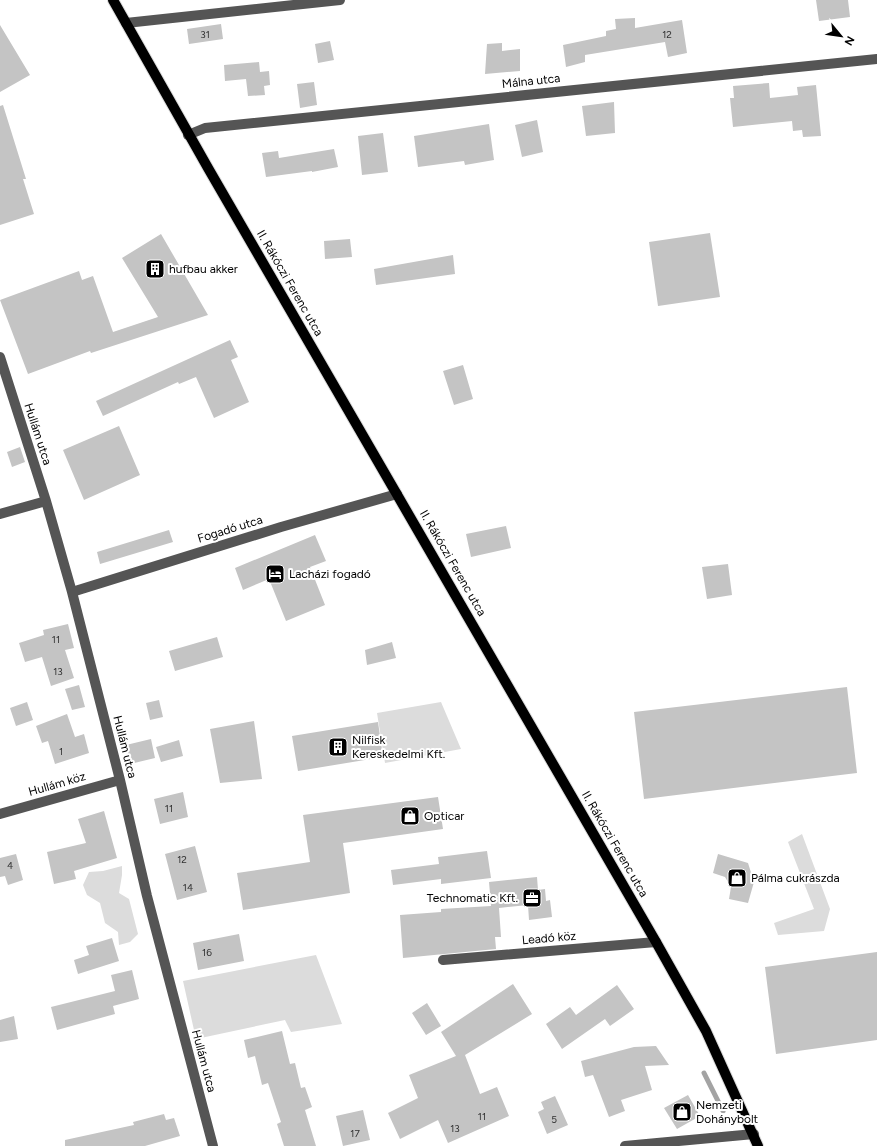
<svg xmlns="http://www.w3.org/2000/svg" width="877" height="1146" font-family="Figtree,sans-serif">
<style>
.green{fill:#dcdcdc}
.lines{fill:none;stroke-linecap:round;stroke-linejoin:round}
.stream{stroke:#a3a3a3;stroke-width:5}
.building{fill:#c4c4c4}
.major-casing{stroke:#dbdbdb;stroke-width:12}
.minor{stroke:#555;stroke-width:10}
.major{stroke:#000;stroke-width:10}
.labels{text-anchor:middle;dominant-baseline:central;stroke-width:4;stroke-linejoin:round;paint-order:stroke}
.number-label{font-size:10px;fill:#313131}
.street-label{font-size:12px;fill:#000;stroke:#fff}
.poi-label{font-size:12px;fill:#000;stroke:#fff;text-anchor:start}
</style>
<rect width="100%" height="100%" fill="#fff"/>
<!-- green -->
<path class="green" d="M441 702 461 749 385 763 377 713Z
M802 834 830 909 824 931 778 935 774 923 814 909 788 842Z
M122 866V875L119 893 129 899 138 934 130 942 119 945 118 932 105 923 100 903 87 895 83 885 89 872 103 871Z
M316 955 342 1024 291 1032 285 1020 196 1039 183 981Z"/>
<g class="lines">
<!-- stream -->
<path class="stream" d="M704 1073 723 1111"/>
</g>
<!-- building -->
<path class="building" d="M816 0H848L850 17 819 21Z
M635 18V28L682 20 687 53 668 57 665 42 585 55V62L566 67 563 45 606 36V31L616 29 615 19Z
M221 24 223 39 189 44 187 29Z
M0 25 30 75 0 92Z
M330 41 334 60 318 63 315 44Z
M502 43V51L520 49V71L485 74 487 44Z
M259 62 260 72 269 71 270 85 264 86 265 95 248 96 246 79 225 81 224 65Z
M314 82 317 105 300 108 297 84Z
M769 83 770 98 798 95 797 87 816 85 821 136 803 137 802 130 793 131 792 121 733 127 730 98H734L733 86Z
M614 102 615 133 586 136 582 106Z
M3 105 26 179H23L34 214 0 225V106Z
M537 120 543 152 522 157 515 125Z
M489 124 494 160 465 165 464 161 418 167 414 136Z
M383 133 388 172 362 175 358 136Z
M334 149 338 167 312 172V171L266 177 262 153 278 151 279 158Z
M710 233 720 297 658 306 649 242Z
M161 234 208 315 91 353 90 351 28 374 0 300 79 271 82 280 93 276 113 332 158 317 122 258Z
M350 239 352 257 325 259 324 241Z
M453 255 455 274 376 285 374 269Z
M230 340 238 357 231 360 249 402 214 418 196 377 179 384 178 382 103 416 96 401Z
M463 365 473 399 454 405 443 371Z
M119 426 140 475 84 500 63 450Z
M20 447 25 462 12 467 7 452Z
M506 526 511 548 471 557 466 534Z
M169 530 173 542 100 564 97 552Z
M315 535 326 561 310 567 325 605 286 621 269 579 243 590 235 568Z
M728 564 732 595 707 599 702 567Z
M68 624 74 648 65 650 74 678 51 686 42 657 25 662 19 643 44 635 43 630Z
M217 637 223 657 175 671 169 651Z
M392 642 396 658 367 665 365 650Z
M79 685 85 707 72 710 65 689Z
M847 687 857 773 644 799 634 712Z
M159 700 163 717 150 720 146 703Z
M27 702 33 720 16 726 10 708Z
M67 714 75 737 84 734 89 753 55 764 48 741 42 743 36 726Z
M254 721 262 779 220 783 210 729Z
M378 722 383 757 298 771 292 736Z
M151 739 155 758 130 764 126 745Z
M179 740 183 756 161 762 156 747Z
M183 792 188 817 160 824 154 799Z
M438 797 443 829 343 843 350 893 243 910 237 873 310 862 303 815Z
M104 811 117 858 74 871 76 879 54 884 47 852 86 843 78 819Z
M195 846 207 892 177 900 165 854Z
M487 851 491 878 441 884V879L393 885 391 870 439 864 438 857Z
M16 854 23 880 8 885 5 876 0 877V858Z
M718 854 748 863 754 882 748 903 729 899 731 887 725 877 713 873Z
M537 877 538 890 545 889 546 901 550 900 552 917 529 920 528 905 499 908 501 937H495L496 949 403 958 400 915 441 912V909L491 906 489 882Z
M239 934 244 961 198 970 193 943Z
M112 938 119 961 78 974 74 960 89 955 86 946Z
M877 952V1040L776 1054 765 967Z
M132 970 139 999 113 1006 115 1014 57 1030 51 1007 115 991 111 975Z
M513 984 532 1014 465 1055 480 1094 497 1087 509 1116 448 1143 438 1120 400 1139 388 1113 418 1098 409 1075 456 1056 441 1032Z
M617 985 634 1009 610 1026 605 1019 562 1049 546 1024 570 1007 576 1015Z
M427 1003 441 1026 426 1035 412 1013Z
M14 1016 18 1039 0 1042V1020Z
M282 1031 290 1064 295 1063 301 1088 305 1087 312 1107 305 1110 316 1146H284L277 1124 281 1122 268 1083 262 1085 255 1056 248 1058 244 1040Z
M656 1046 669 1065 645 1066 652 1090 621 1100 625 1111 609 1117 593 1075 585 1077 581 1061 634 1047Z
M688 1095 700 1116 677 1129 664 1108Z
M555 1096 568 1125 547 1134 538 1112 544 1109 541 1102Z
M363 1110 370 1140 343 1146 336 1116Z
M164 1114 166 1120 174 1118 180 1136 145 1146H65V1140L134 1125 133 1122Z"/>
<g class="lines">
<defs>
<path id="major" d="M113 0 208 168 656 942 706 1031 758 1146"/>
</defs>
<!-- major casing -->
<use href="#major" class="major-casing"/>
<!-- minor -->
<path class="minor" d="M126 23 340 0
M188 135 205 128 877 59
M0 357 46 501 72 592 120 780 147 896 213 1146
M0 514 46 501
M72 592 281 527 397 494
M0 814 120 780
M443 960 656 942
M625 1146 754 1134"/>
<!-- major -->
<use href="#major" class="major"/>
</g>
<!-- icons -->
<defs>
<symbol id="building-square" viewBox="-11 -11 22 22"><rect x="-9" y="-9" width="18" height="18" rx="4" fill="#000" stroke="#fff"/><path d="M-4-6H4V6H1V3H-1V6H-4ZM-2.5-4.3h1.7v1.8h-1.7ZM.8-4.3h1.7v1.8H.8ZM-2.5-1h1.7V.8h-1.7ZM.8-1h1.7V.8H.8Z" fill="#fff"/></symbol>
<symbol id="hotel-square" viewBox="-11 -11 22 22"><rect x="-9" y="-9" width="18" height="18" rx="4" fill="#000" stroke="#fff"/><path d="M-6-4.5h1.5V1H6V5H4.5V3h-9V5H-6ZM-4 0a1.8 1.8 0 1 1 3.6 0ZM.5 0V-2.5h3Q6-2.5 6 0Z" fill="#fff"/></symbol>
<symbol id="shop-square" viewBox="-11 -11 22 22"><rect x="-9" y="-9" width="18" height="18" rx="4" fill="#000" stroke="#fff"/><path d="M-5-2.5h2.3a2.7 3.5 0 0 1 5.4 0H5L5.5 6h-11ZM-1.5-2.5h3a1.5 2.3 0 0 0-3 0Z" fill="#fff"/></symbol>
<symbol id="office-square" viewBox="-11 -11 22 22"><rect x="-9" y="-9" width="18" height="18" rx="4" fill="#000" stroke="#fff"/><path d="M-6-3h4V-5.5h4V-3h4V5H-6ZM-1-4.5V-3h2v-1.5ZM-6 0V1H6V0Z" fill="#fff"/></symbol>
</defs>
<g fill-rule="evenodd">
<use href="#building-square" x="144" y="258" width="22" height="22"/>
<use href="#hotel-square" x="264" y="563" width="22" height="22"/>
<use href="#building-square" x="327" y="736" width="22" height="22"/>
<use href="#shop-square" x="399" y="805" width="22" height="22"/>
<use href="#shop-square" x="726" y="867" width="22" height="22"/>
<use href="#office-square" x="521" y="887" width="22" height="22"/>
<use href="#shop-square" x="671" y="1101" width="22" height="22"/>
</g>
<g class="labels">
<!-- number labels -->
<g class="number-label">
<text x="205" y="34">31</text>
<text x="667" y="34">12</text>
<text x="56" y="639">11</text>
<text x="58" y="671">13</text>
<text x="61" y="751">1</text>
<text x="169" y="808">11</text>
<text x="182" y="859">12</text>
<text x="10" y="865">4</text>
<text x="188" y="887">14</text>
<text x="207" y="952">16</text>
<text x="482" y="1116">11</text>
<text x="554" y="1119">5</text>
<text x="455" y="1128">13</text>
<text x="355" y="1133">17</text>
</g>
<!-- street labels -->
<g class="street-label">
<text transform="translate(531 81) rotate(-6)">Málna utca</text>
<text transform="translate(290 283) rotate(60)">II. Rákóczi Ferenc utca</text>
<text transform="translate(38 434) rotate(72)">Hullám utca</text>
<text transform="translate(230 529) rotate(-17)">Fogadó utca</text>
<text transform="translate(453 563) rotate(60)">II. Rákóczi Ferenc utca</text>
<text transform="translate(125 747) rotate(76)">Hullám utca</text>
<text transform="translate(57 784) rotate(-16)">Hullám köz</text>
<text transform="translate(615 844) rotate(60)">II. Rákóczi Ferenc utca</text>
<text transform="translate(549 938) rotate(-5)">Leadó köz</text>
<text transform="translate(204 1061) rotate(75)">Hullám utca</text>
</g>
<!-- poi labels -->
<g class="poi-label">
<text x="169" y="269">hufbau akker</text>
<text x="289" y="574">Lacházi fogadó</text>
<text x="352" y="740">Nilfisk<tspan x="352" dy="14">Kereskedelmi Kft.</tspan></text>
<text x="424" y="816">Opticar</text>
<text x="751" y="878">Pálma cukrászda</text>
<text x="518" y="898" text-anchor="end">Technomatic Kft.</text>
<text x="696" y="1105">Nemzeti<tspan x="696" dy="14">Dohánybolt</tspan></text>
</g>
</g>
<!-- north arrow -->
<g transform="translate(841 36) rotate(119)" stroke="#ffffff" stroke-width="3" paint-order="stroke">
<path d="M0-3L7 15L0 10L-7 15Z" fill="#000000"/>
<text y="-6" font-size="11" font-weight="bold" text-anchor="middle" fill="#000000">N</text>
</g>
</svg>
